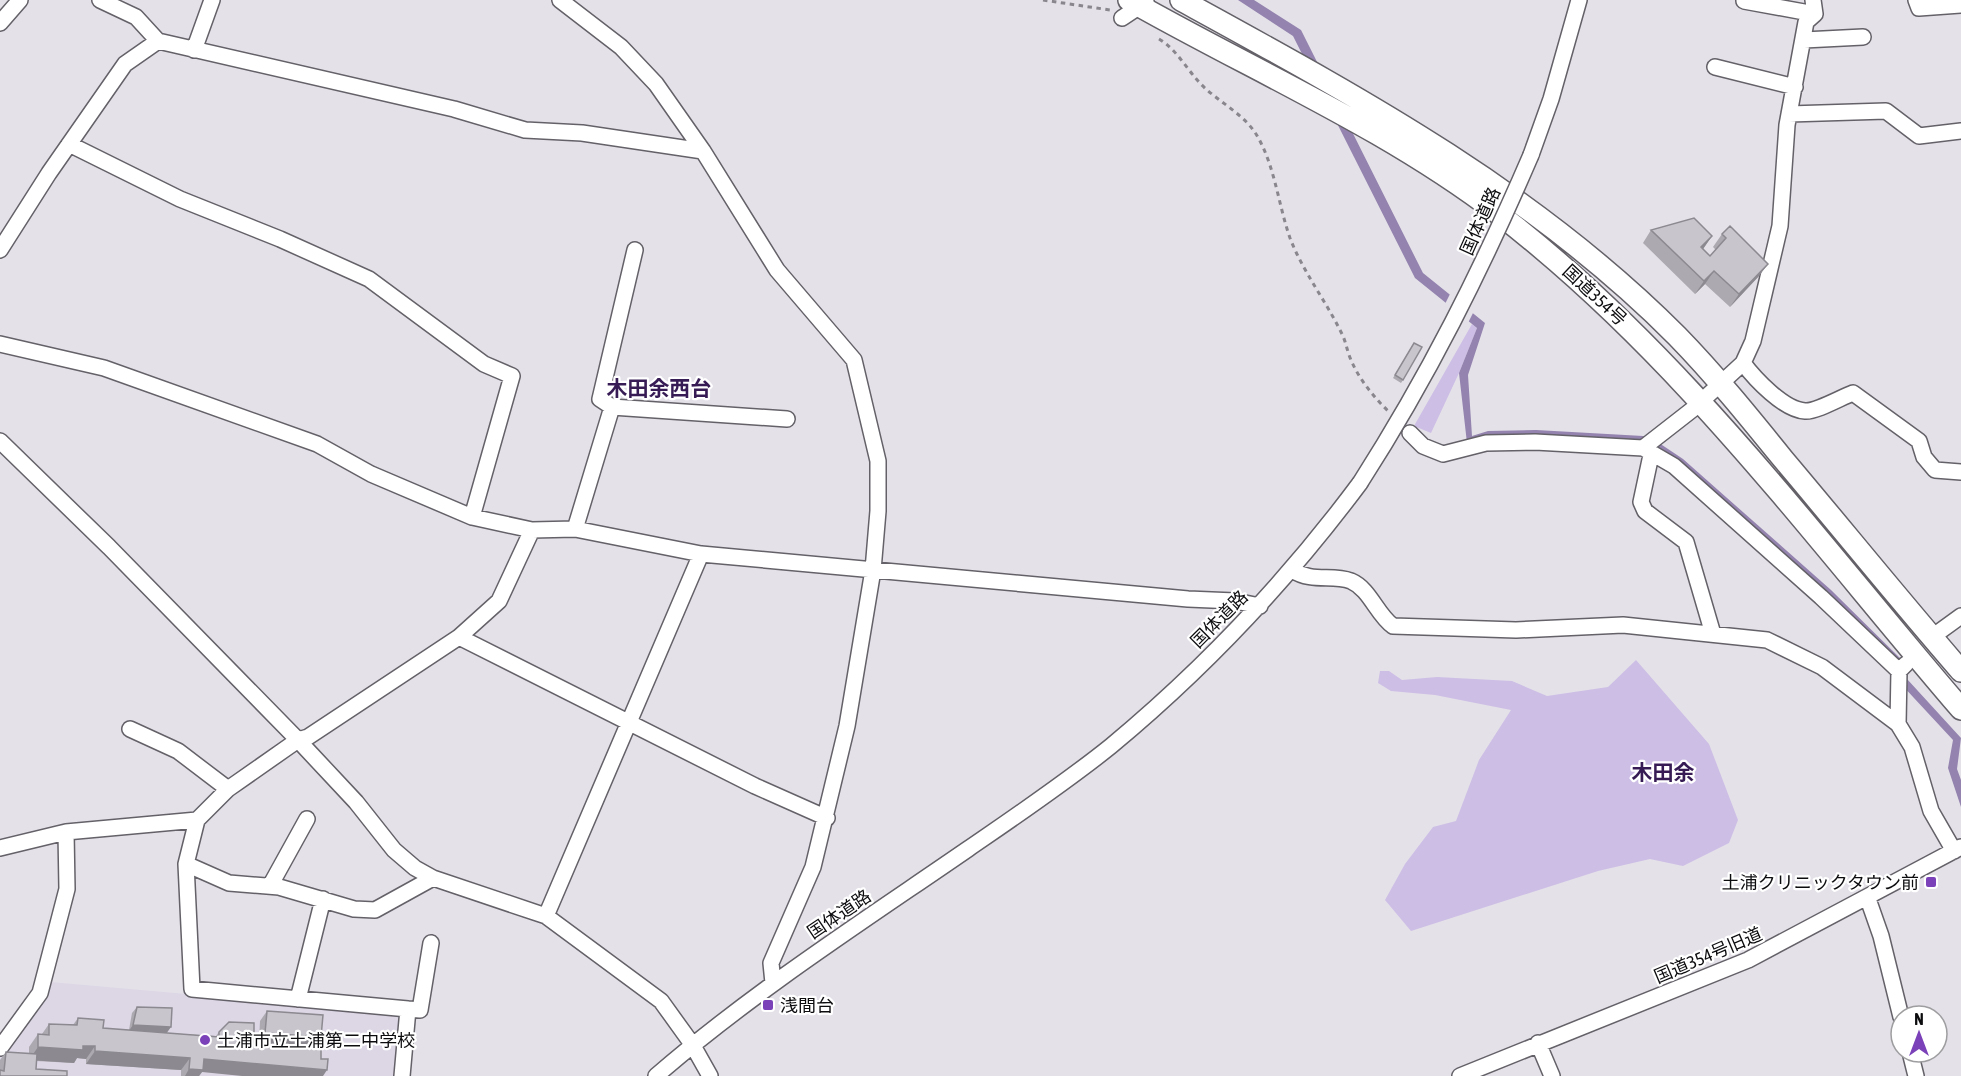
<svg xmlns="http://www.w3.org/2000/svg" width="1961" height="1076" font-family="'Asap Condensed','Noto Sans JP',sans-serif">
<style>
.built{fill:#dcd6e5}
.green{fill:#cdbee5}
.water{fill:#9383ae}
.pier{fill:#e4e1e9}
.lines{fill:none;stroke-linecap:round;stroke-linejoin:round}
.minor-casing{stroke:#646168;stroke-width:18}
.highway-casing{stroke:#646168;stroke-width:24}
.path{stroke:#89878d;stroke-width:3;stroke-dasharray:4.5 4.5;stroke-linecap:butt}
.minor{stroke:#fff;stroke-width:15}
.highway{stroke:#fff;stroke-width:21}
.minor-bridge-casing{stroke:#646168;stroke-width:18;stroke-linecap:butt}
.minor-bridge{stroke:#fff;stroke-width:15}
.wall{fill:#aca9b0}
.shaded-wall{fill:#8c8a90}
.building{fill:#c8c5cd;stroke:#8c8a90;stroke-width:1.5}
.poi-dot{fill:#7a41b8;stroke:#fff;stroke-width:2}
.labels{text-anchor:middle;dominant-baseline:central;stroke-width:4.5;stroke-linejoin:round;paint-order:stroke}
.street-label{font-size:18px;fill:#0c0b0e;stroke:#fff}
.poi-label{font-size:18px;fill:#0c0b0e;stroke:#fff;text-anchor:start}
.quarter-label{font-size:21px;font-weight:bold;fill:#361b54;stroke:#fff}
</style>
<rect width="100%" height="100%" fill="#e4e1e9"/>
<!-- built -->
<path class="built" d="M50 982 399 1013 403 1018 397 1076H0V1053Z"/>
<!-- green -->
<path class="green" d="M1472 324 1477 328 1459 373 1431 433 1414 426Z
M1636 660 1709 744 1738 820 1729 843 1683 866 1650 859 1598 871 1411 931 1385 900 1405 864 1433 827 1456 821 1479 760 1511 710 1435 695 1391 691 1378 683 1380 671H1389L1402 680 1437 677 1512 681 1547 696 1608 687Z"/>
<!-- water -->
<path class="water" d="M1238 0H1254L1301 30 1423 273 1485 323 1468 375 1472 436 1488 431 1536 430 1643 436 1656 441 1683 459 1831 590 1909 667 1907 679 1961 738 1957 769 1961 780V807L1948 768 1953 740 1901 684 1903 672 1651 448 1467 443 1459 373 1477 328 1415 278 1293 36Z"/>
<!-- pier -->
<path class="pier" d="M1451 292 1474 311 1467 325 1444 306Z"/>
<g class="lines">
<defs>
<path id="minor" d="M100 0 136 17 158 41 454 109 525 130 582 133 703 151
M560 0 621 47 656 84 703 151 777 270 854 360 878 461V511L873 570 847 726 813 867 771 963 773 983
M1916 0 1919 8 1961 5
M1744 1 1815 14
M1122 18 1146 2
M0 23 20 0
M1804 40 1863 37
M194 50 212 0
M1715 67 1795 87
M1789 114 1886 111 1919 136 1961 131
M69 144 180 199 280 239 369 279 484 364 512 376 472 517
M1531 155 1551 99 1579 0
M0 250 49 173 125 64 158 41
M0 344 104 368 317 444 371 474 472 517 532 530 575 529 701 554 1188 599 1235 601 1260 606
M1743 363 1753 341 1780 226 1787 125 1806 22 1815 14 1813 0
M612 407 600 399 635 250
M1410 433 1423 446 1443 454 1486 443 1535 442 1643 448 1674 466 1821 597 1899 671
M0 441 109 547 298 740 356 802 394 850 415 868 433 878 546 916 661 1001 692 1044 710 1076
M1643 448 1693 409 1743 363C1755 379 1784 410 1805 411 1816 412 1842 397 1853 393L1919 441 1924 457 1935 470 1961 472
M1651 455 1641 502 1645 511 1686 542 1713 634
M575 529 612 407 787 419
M1292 570C1313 583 1331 574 1351 581 1370 589 1377 615 1393 626L1516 630 1623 625 1767 640 1822 667 1898 724 1912 747 1931 811 1954 851
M459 637 755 786 827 818
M1932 637 1961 616
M1898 724 1899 671 1906 664
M130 729 178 751 228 789
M197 820 186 864 192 989 408 1009 402 1076
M0 848 66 832 197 820 228 789 298 740 308 737 459 637 499 601 532 530
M186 864 229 883 279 887 354 909 375 910 433 878
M270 886 307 819
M1868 899 1881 936 1901 1017
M546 916 701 554
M298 999 323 899
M408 1009 420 1010 431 943
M1538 1043 1552 1076
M0 1048 40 993 67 889 66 832
M1910 1052 1916 1076
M656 1076C753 992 862 922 968 849 1016 816 1065 783 1111 746 1205 668 1287 581 1360 483
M1460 1076 1748 960 1961 847"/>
<path id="highway" d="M1129 0C1252 70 1387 128 1499 214 1680 353 1814 538 1961 709
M1181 0C1358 97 1533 191 1677 336 1715 375 1749 417 1783 459 1843 530 1901 602 1961 671"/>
</defs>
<!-- minor casing -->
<use href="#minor" class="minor-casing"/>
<!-- highway casing -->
<use href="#highway" class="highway-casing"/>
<!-- path -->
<path class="path" d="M1043 0 1110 10
M1159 39C1176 49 1186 68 1199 82 1216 101 1242 112 1256 134 1275 165 1278 204 1290 238 1303 272 1326 301 1342 334 1346 342 1347 351 1351 360 1359 379 1373 396 1388 411"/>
<!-- minor -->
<use href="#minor" class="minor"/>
<!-- highway -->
<use href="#highway" class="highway"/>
<defs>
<path id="minor-bridge" d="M1360 483C1428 377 1481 271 1531 155"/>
</defs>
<!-- minor-bridge casing -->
<use href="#minor-bridge" class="minor-bridge-casing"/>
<!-- minor-bridge -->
<use href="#minor-bridge" class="minor-bridge"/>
</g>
<!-- wall -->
<path class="wall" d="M1651 230 1712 236 1703 249 1710 256 1716 250 1713 247 1722 234 1759 276 1730 307 1705 284 1695 294 1643 243Z
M1412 346 1403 380 1401 383 1393 378Z
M137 1007 167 1033 216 1036 219 1032 254 1042H259L260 1021 267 1011 321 1037 315 1045 202 1072 199 1076H181V1070L86 1064V1059L77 1058 74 1063 36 1061 0 1076V1060L6 1052 29 1054V1047L38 1034H42L49 1024 73 1025 78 1018 103 1028 129 1030 132 1013Z"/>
<!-- shaded-wall -->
<path class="shaded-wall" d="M1712 236 1703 249 1701 247Z
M1768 264 1759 276 1730 307 1739 294Z
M1714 271 1705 284 1695 294 1704 281Z
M133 1025 171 1027 166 1034 128 1032Z
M265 1033 321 1037 315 1046 259 1043Z
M83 1046H95L86 1059 77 1058 74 1063 29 1060 38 1047Z
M95 1051 190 1058 181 1070 86 1064Z
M204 1059 327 1070 323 1076H242L202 1072 199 1076H185L189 1069Z"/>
<!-- building -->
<path class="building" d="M1694 218 1712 236 1701 247 1710 256 1726 238 1722 234 1730 226 1768 264 1739 294 1714 271 1704 281 1651 230Z
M1414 343 1422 347 1403 380 1395 375Z
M137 1007 172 1008 171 1027 133 1025Z
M267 1011 323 1015 321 1037 265 1033Z
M78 1018 104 1020 103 1028 219 1037V1032L229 1022 254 1023V1042L321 1046V1059H328L327 1070 204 1059 203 1070 189 1069 190 1058 95 1051V1046H83V1050L38 1047V1034L49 1035V1024L77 1025Z
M6 1052 37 1054 36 1069 67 1071V1076H0V1070L4 1071Z"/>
<!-- markers -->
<g class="poi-dot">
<rect x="1925" y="876" width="12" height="12" rx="3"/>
<rect x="762" y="999" width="12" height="12" rx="3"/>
<circle cx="205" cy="1040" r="6"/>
</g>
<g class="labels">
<!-- street labels -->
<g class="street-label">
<text transform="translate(1480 221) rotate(-66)">国体道路</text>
<text transform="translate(1595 295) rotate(43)">国道354号</text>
<text transform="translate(1219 619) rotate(-45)">国体道路</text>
<text transform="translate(839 914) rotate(-34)">国体道路</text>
<text transform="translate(1708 955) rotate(-23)">国道354号旧道</text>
</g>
<!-- poi labels -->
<g class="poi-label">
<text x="1919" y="882" text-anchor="end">土浦クリニックタウン前</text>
<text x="780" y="1005">浅間台</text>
<text x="217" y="1040">土浦市立土浦第二中学校</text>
</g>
<!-- quarter labels -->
<g class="quarter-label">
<text x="659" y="388">木田余西台</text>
<text x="1663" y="772">木田余</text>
</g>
</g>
<!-- north arrow -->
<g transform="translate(1919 1034)"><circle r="28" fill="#ffffff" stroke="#9e9d9f" stroke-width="1.5"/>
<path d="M0-4.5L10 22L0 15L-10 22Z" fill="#7a41b8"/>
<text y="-9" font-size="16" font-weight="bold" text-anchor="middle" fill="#0c0b0e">N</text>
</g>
</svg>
